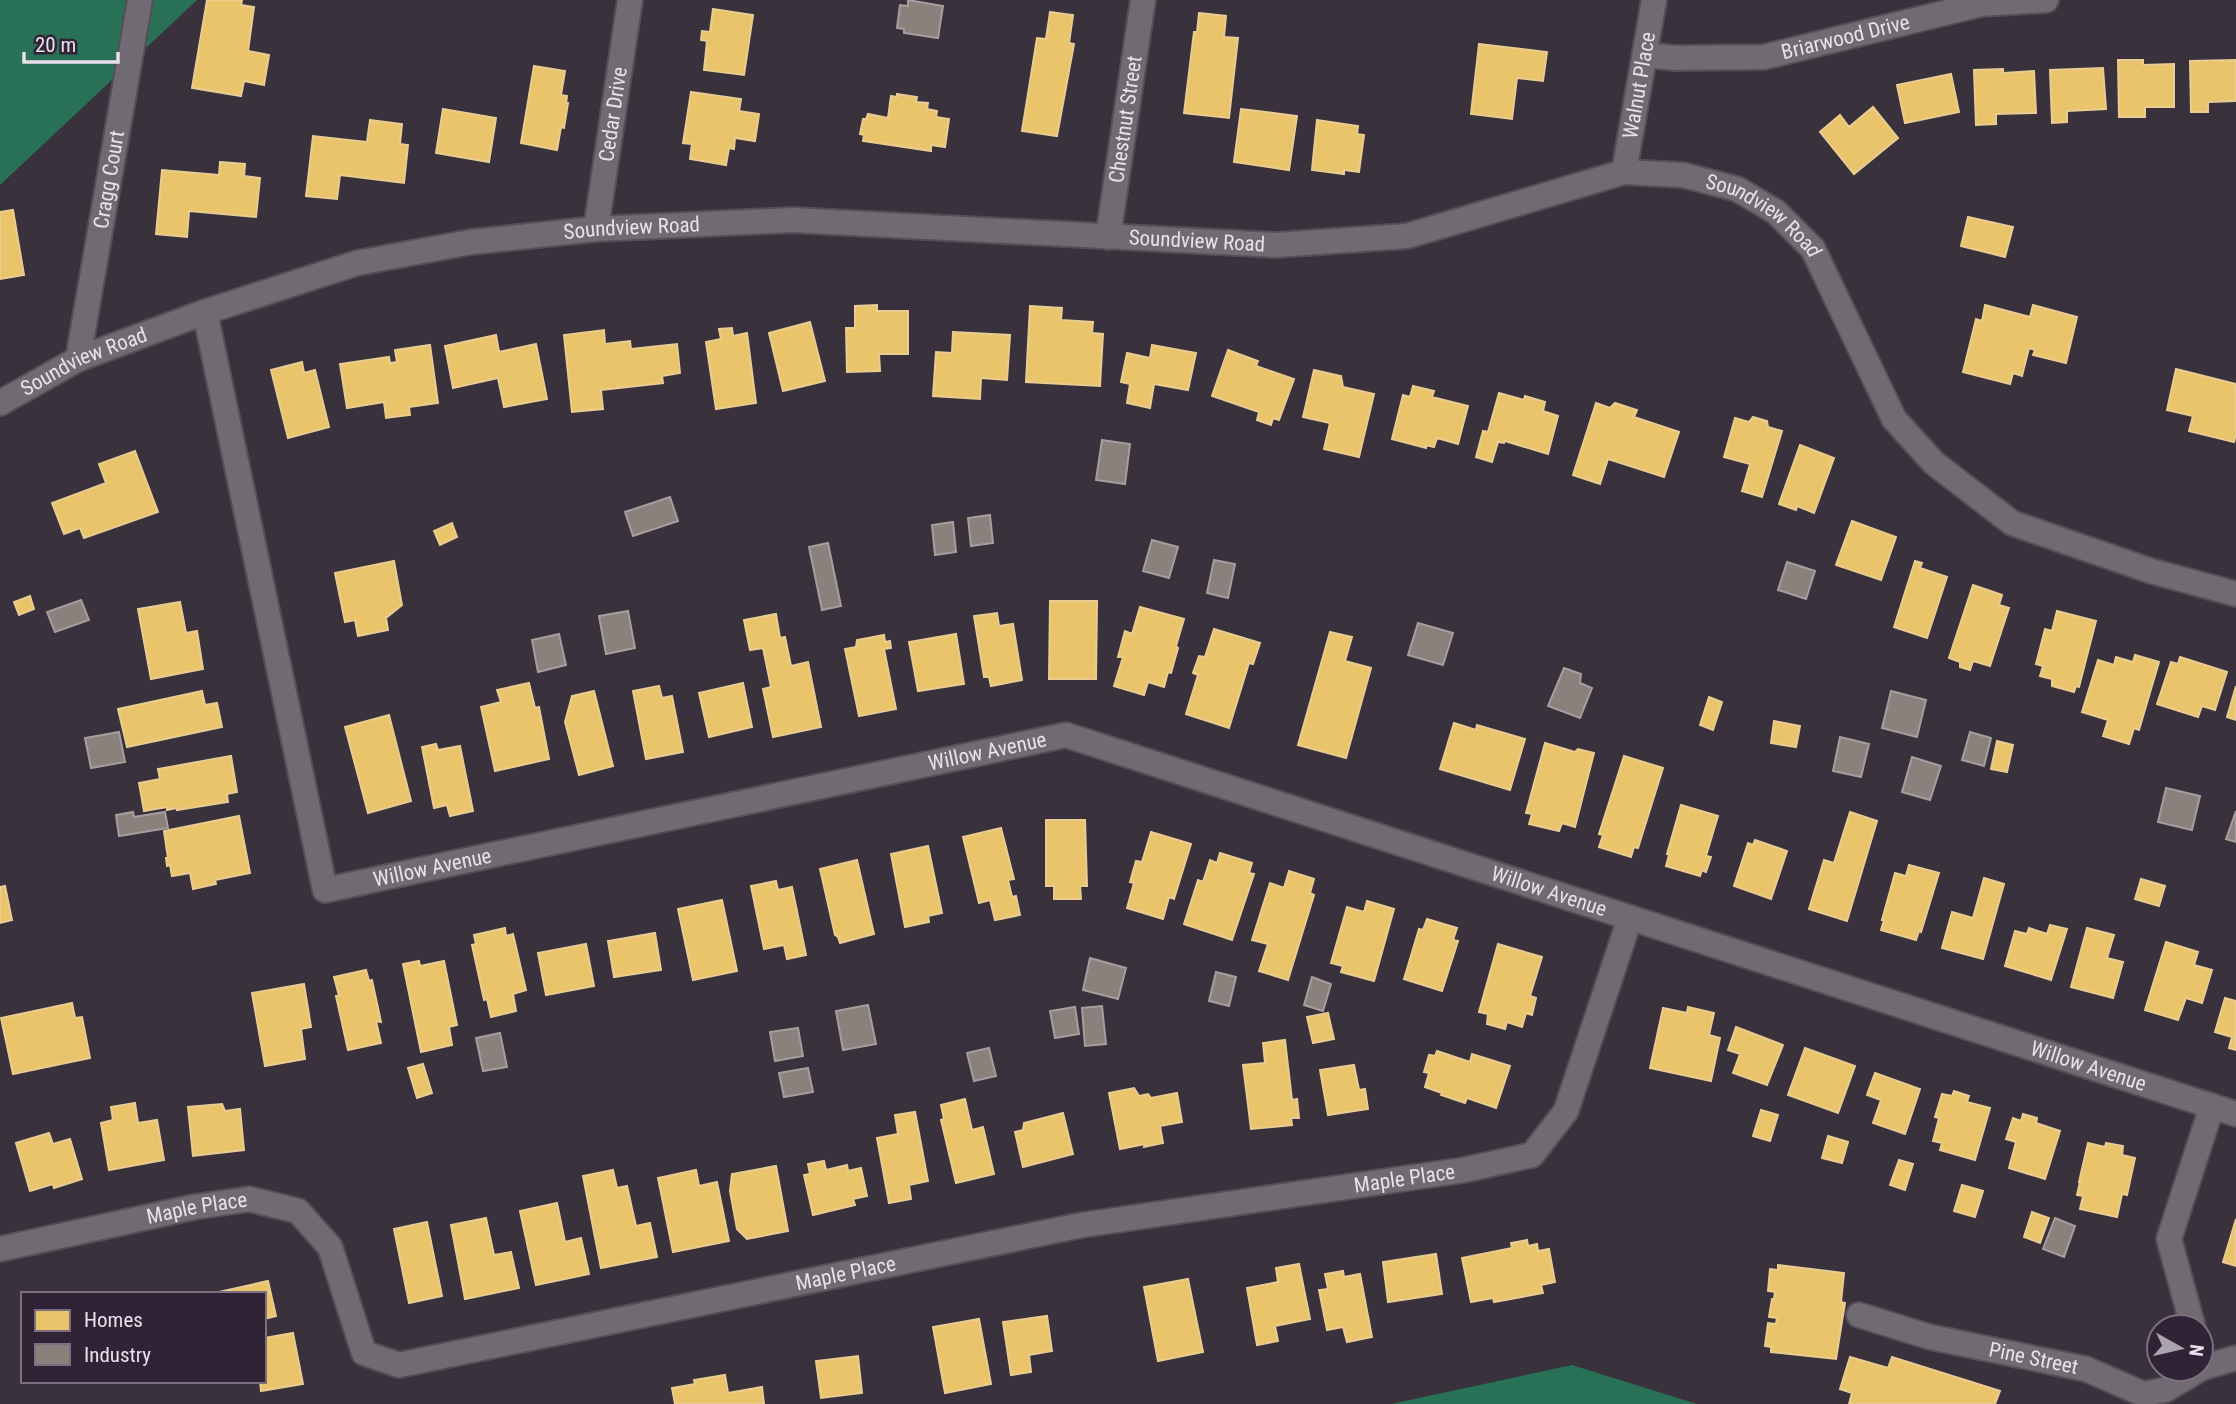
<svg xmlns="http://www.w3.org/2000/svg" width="2236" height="1404" font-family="'Roboto Condensed',sans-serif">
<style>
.forest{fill:#287157}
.homes{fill:#e9c46a;stroke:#e9cc91;stroke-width:2}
.industry{fill:#8a817c;stroke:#a69e9e;stroke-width:2}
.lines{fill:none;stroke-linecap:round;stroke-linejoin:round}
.minor-casing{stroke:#554e57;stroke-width:28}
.minor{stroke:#706a72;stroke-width:24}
.labels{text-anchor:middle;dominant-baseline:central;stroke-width:7;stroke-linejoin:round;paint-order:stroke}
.street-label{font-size:21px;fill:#e9e0ec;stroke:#312336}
</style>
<rect width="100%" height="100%" fill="#39313c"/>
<!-- forest -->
<path class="forest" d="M0 0H197L0 185Z
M1572 1365 1697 1404H1391Z"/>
<!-- homes -->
<path class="homes" d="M207 0H242L241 5 254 7 248 51 269 55 264 85 244 81 241 96 192 88Z
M713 9 753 15 744 75 704 70 707 41 701 40 702 31 710 32Z
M1050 12 1073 15 1069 43 1074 44 1057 136 1022 131 1037 38 1046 39Z
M1199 13 1226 16 1224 37 1238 38 1229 118 1184 113 1194 32H1197Z
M1479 44 1547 52 1543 81 1517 78 1512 119 1471 114Z
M2118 60H2143V65L2174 64V107H2145V117H2119Z
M2236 60V101L2208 102V112H2191L2190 61Z
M534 66 565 71 561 95 567 96 566 103H568L564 128 561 127 557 150 521 143Z
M2103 68 2106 109 2067 111V122L2052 123 2050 70Z
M2003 69V73L2034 71 2036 113 1996 114V124L1976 125 1974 70Z
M1951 74 1959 112 1905 123 1897 85Z
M691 92 741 99 739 111 759 114 755 141 735 138 734 149 729 148 726 165 690 159 692 144 683 143Z
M897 94 917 97 916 102 928 103 927 109 937 111 936 117 949 119 945 147 931 145V151L863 141 864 135 860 134 863 119H866L868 114 888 118 891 96 897 97Z
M1873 107 1898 138 1854 174 1820 132 1840 115 1849 127Z
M443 109 496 118 489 162 436 153Z
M1241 109 1297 116 1289 170 1234 162Z
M370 120 402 124 400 144 408 145 404 183 340 175 337 199 306 196 313 136 367 142Z
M1317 120 1358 126 1357 134 1364 135 1359 172 1344 170V174L1312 170Z
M220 162 245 164 244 176 260 178 256 217 189 211 187 237 156 234 162 170 219 175Z
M13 210 24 275 0 279V212Z
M1968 217 2013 227 2005 257 1961 246Z
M877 305V311H908V354H879L880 371 847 372 846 328H855V306Z
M1985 305 2030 317 2033 305 2077 317 2066 363 2033 355 2035 350 2029 348 2022 376 2013 373 2010 384 1963 372 1976 319 1982 321Z
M1030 306 1062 308 1061 320 1093 322 1092 333 1103 334 1100 386 1026 382Z
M810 322 825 381 783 391 769 333Z
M732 328 733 336 747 333 756 403 716 409 706 342 721 339 719 329Z
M604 330 605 344 630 341 631 349 677 344 680 373 662 376 663 383 601 390 603 409 572 412 564 335Z
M953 332 1010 335 1007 380 981 378 980 399 933 396 936 352 952 353Z
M496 335 499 352 536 344 547 399 504 407 498 378 453 388 445 346Z
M430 345 438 403 409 407 410 415 386 418 384 402 347 408 340 364 389 357 390 363 397 362 395 350Z
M1152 345 1196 353 1188 390 1154 384 1150 408 1127 403 1130 384 1121 382 1127 353 1150 358Z
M1228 350 1258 361 1256 366 1294 379 1279 420 1273 418 1271 425 1257 420 1259 412 1212 396Z
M302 362 304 373 315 370 329 427 288 438 271 370Z
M2176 369 2236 384V434L2234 442 2189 431 2193 416 2167 410Z
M1314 370 1341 376 1343 387 1374 394 1359 457 1324 449 1330 423 1303 417Z
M1413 386 1434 391 1432 397 1468 406 1458 444 1437 438 1434 447 1426 445V448L1392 439 1403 395 1410 397Z
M1499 393 1524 400 1525 396 1545 402 1543 411 1558 416 1548 454 1505 441 1504 443 1498 442 1492 462 1476 457 1483 431 1488 432Z
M1596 403 1610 408 1615 403 1637 410 1634 417 1679 432 1664 477 1608 459 1600 484 1573 475Z
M1753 417 1767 421 1768 427 1782 431 1762 497 1742 491 1750 464 1724 457 1735 418 1749 422Z
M1800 445 1834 458 1814 513 1797 506 1796 510 1779 504Z
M135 451 158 512 84 538 80 528 64 534 52 503 106 483 99 464Z
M1852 521 1896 537 1881 580 1836 565Z
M452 523 457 537 440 545 434 531Z
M394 561 402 605 386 618 388 630 358 636 355 620 345 622 335 573Z
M1915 561 1922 563 1920 568 1947 577 1927 638 1894 627Z
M1973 585 2002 595 1999 605 2009 608 1990 666 1973 661 1970 670 1960 667V662L1949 658Z
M30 596 34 609 19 615 14 602Z
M1050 601H1097L1096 679H1049Z
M180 602 186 633 197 631 203 669 151 679 138 609Z
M1140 607 1184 619 1176 646 1178 648 1171 673 1168 672 1164 687 1148 682 1144 695 1114 686 1123 657H1118L1125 631 1132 634Z
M2057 611 2096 621 2079 687 2076 686 2074 692 2052 686V679L2040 676 2043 666 2036 664 2045 629 2052 631Z
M997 613 999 626 1013 624 1022 680 991 686 989 677H984L974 616Z
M776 614 780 638 785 637 791 666 808 662 821 727 773 737 763 689 771 687 763 648 750 650 744 620Z
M1214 629 1260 643 1253 664 1249 663 1229 728 1186 714 1198 675 1193 673 1199 656 1205 657Z
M1330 632 1352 637 1345 661 1371 668 1346 758 1298 745Z
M956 634 964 684 918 691 909 642Z
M884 635 885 642 890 641 891 648 884 649 896 709 859 716 845 649 856 647 857 640Z
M2135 655 2159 662 2139 730 2134 728 2129 744 2103 736 2108 720 2082 712 2098 660 2114 665 2116 657 2133 662Z
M2180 657 2227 672 2215 710 2202 706 2198 717 2157 704 2171 662 2178 664Z
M529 683 535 708 539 707 549 759 495 771 481 707 501 702 497 690Z
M743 683 752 727 709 737 699 693Z
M659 686 662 698 672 696 683 752 646 759 633 691Z
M2236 686V720L2227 717Z
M202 691 205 705 217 703 222 727 127 747 118 709Z
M594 691 613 766 579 775 565 722 572 696Z
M1709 697 1722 702 1713 730 1700 725Z
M389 715 411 801 368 813 345 727Z
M1774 721 1800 726 1796 747 1771 743Z
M1454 723 1476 730 1477 725 1525 739 1510 790 1440 769Z
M1997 741 2013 745 2007 772 1991 769Z
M1545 743 1575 752 1578 749 1594 753 1575 827 1562 823 1559 831 1529 824 1532 814 1526 813Z
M436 744 438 750 460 746 473 811 450 816 447 805 434 808 422 747Z
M231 756 237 792 227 794 228 802 177 810V808L167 810V807L144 811 139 783 160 779 158 769Z
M1624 756 1663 768 1638 848 1634 847 1631 857 1599 847 1603 835 1599 834Z
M1681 805 1718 816 1706 856 1711 857 1706 872 1702 870 1700 876 1666 866 1669 855 1667 854Z
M1850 812 1877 821 1847 921 1809 909 1824 860 1834 863Z
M239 816 250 873 215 880 216 884 193 889 190 873 172 876 170 865 167 866 166 858H168L164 831Z
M1046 820H1085L1087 886H1080L1081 899H1054V886H1046Z
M1001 828 1014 879 1008 880 1012 897 1016 896 1020 915 995 920 990 900 979 903 963 837Z
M1151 832 1191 844 1174 899 1169 897 1163 919 1127 908 1134 883 1130 882 1136 861 1142 862Z
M1755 840 1787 851 1771 899 1734 886 1748 843 1753 845Z
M928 846 942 913 928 916 929 922 905 927 891 854Z
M1220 853 1252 863 1249 873 1254 874 1232 940 1184 924 1198 880 1203 882 1210 860 1217 863Z
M857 860 874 934 840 943 838 937 835 935 820 869Z
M1909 865 1939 873 1921 932 1919 931 1916 940 1881 930 1884 920H1882L1895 873 1906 876Z
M1289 871 1314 879 1310 893 1314 895 1288 980 1259 971 1268 944 1252 940 1270 883 1284 888Z
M1984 878 2004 884 1983 959 1942 948 1952 912 1973 918Z
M2141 879 2165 886 2159 906 2135 899Z
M776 881 778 890 792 887 806 955 787 959 784 945 764 949 751 886Z
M5 886 12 920 0 923V887Z
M722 900 737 971 693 980 678 909Z
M1367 901 1394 909 1374 981 1341 972 1343 966 1331 963 1347 907 1364 912Z
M1427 919 1457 928 1453 940 1458 941 1442 991 1404 979 1419 929 1423 930Z
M2050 925 2067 929 2051 980 2005 966 2015 931 2027 934 2029 928 2047 934Z
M505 928 506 936 513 934 526 990 513 994 516 1011 491 1017 487 999 484 1000 472 945 476 944 474 935Z
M2087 928 2114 935 2107 958 2123 962 2113 998 2071 987Z
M655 933 661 970 614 977 608 941Z
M2166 942 2198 952 2194 965 2212 970 2202 1003 2186 998 2178 1020 2145 1010Z
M586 944 594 986 546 995 538 953Z
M1498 944 1542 957 1530 996 1536 998 1532 1015 1526 1013 1522 1027 1507 1022 1505 1029 1487 1024 1488 1014 1479 1012Z
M419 961 420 966 444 961 457 1025 449 1027 452 1045 421 1052 403 964Z
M366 970 369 981 372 980 381 1022 376 1021 381 1043 348 1050 336 996H339L334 977Z
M304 984 311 1027 301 1029 305 1059 265 1066 252 993Z
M2225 998 2236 1001V1050L2229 1048 2232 1037 2215 1032Z
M72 1003 75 1018 82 1017 90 1058 13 1074 1 1018Z
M1688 1007 1714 1013 1709 1035 1720 1038 1711 1081 1650 1068 1663 1008 1687 1013Z
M1328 1013 1334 1039 1313 1043 1307 1017Z
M1736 1027 1783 1045 1767 1085 1733 1073 1740 1054 1728 1050Z
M1285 1040 1292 1100 1297 1099 1299 1118H1291L1292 1125 1251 1129 1243 1065 1265 1063 1263 1043Z
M1805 1048 1855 1066 1838 1113 1788 1095Z
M1437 1051 1470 1062 1472 1054 1510 1066 1496 1108 1467 1098 1465 1103 1441 1095 1442 1093 1425 1087 1429 1073 1424 1072 1429 1055 1435 1056Z
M423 1064 432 1093 417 1098 408 1068Z
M1354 1065 1359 1090 1365 1089 1368 1109 1328 1115 1320 1070Z
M1875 1073 1920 1089 1905 1134 1873 1123 1881 1100 1867 1095Z
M1134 1088 1139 1096 1148 1094 1151 1098 1177 1093 1182 1122 1160 1126 1163 1143 1144 1147 1145 1144 1120 1149 1109 1093Z
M1954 1091 1969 1096 1967 1102 1990 1108 1975 1160 1940 1150 1942 1143 1933 1141 1939 1118 1935 1117 1942 1094 1952 1096Z
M965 1099 972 1130 983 1127 994 1174 956 1183 941 1120 944 1119 941 1105Z
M135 1103 138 1123 157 1120 164 1160 109 1170 101 1123 113 1120 111 1107Z
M222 1104 225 1111 240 1109 244 1150 193 1156 188 1107Z
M1761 1110 1778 1115 1770 1141 1753 1136Z
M915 1112 928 1181 909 1185 911 1199 889 1203 877 1138 898 1134 895 1115Z
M1063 1113 1073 1154 1023 1167 1015 1132 1023 1130 1024 1123Z
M2023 1114 2037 1118 2036 1123 2060 1131 2045 1179 2009 1168 2016 1142 2006 1139 2013 1118 2021 1121Z
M49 1133 53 1144 70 1139 82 1179 54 1188 53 1184 30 1191 16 1143Z
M1828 1136 1848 1142 1842 1163 1822 1158Z
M2088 1143 2105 1147 2106 1143 2123 1146 2122 1155 2135 1158 2127 1195 2122 1194 2117 1217 2080 1209 2083 1196 2077 1195 2080 1182H2079Z
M1899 1160 1913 1164 1905 1190 1890 1185Z
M824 1161 826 1170 847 1165 848 1171 861 1168 867 1196 853 1199 855 1205 813 1215 804 1175 810 1174 808 1164Z
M776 1166 788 1231 747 1239 737 1229 730 1191 732 1174Z
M613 1170 617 1188 627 1186 636 1226 650 1223 657 1257 601 1268 583 1176Z
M696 1170 699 1186 717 1182 729 1241 673 1252 658 1178Z
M1962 1185 1983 1191 1975 1217 1954 1211Z
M557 1203 565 1242 581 1238 589 1274 536 1285 520 1211Z
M2032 1212 2049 1218 2040 1243 2024 1237Z
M486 1218 494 1255 511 1252 519 1288 465 1299 451 1225Z
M2236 1219V1266L2223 1262Z
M427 1222 442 1296 409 1303 394 1229Z
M1527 1240 1528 1246 1537 1244 1538 1251 1549 1249 1555 1282 1541 1285 1543 1293 1494 1302 1493 1298 1471 1302 1462 1258 1512 1248 1511 1243Z
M1436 1254 1442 1294 1388 1302 1383 1262Z
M1299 1264 1310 1319 1275 1326 1278 1341 1257 1345 1247 1288 1278 1282 1276 1268Z
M1778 1265 1844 1273 1841 1302 1845 1303 1836 1359 1771 1352V1347L1765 1346 1768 1323 1776 1324 1777 1318 1769 1317 1772 1299H1774L1775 1292 1768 1291 1770 1269 1778 1270Z
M1343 1271 1344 1277 1360 1274 1372 1337 1347 1342 1343 1327 1327 1330 1319 1290 1328 1289 1325 1274Z
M1188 1279 1203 1352 1158 1361 1144 1287Z
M268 1281 276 1316 264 1319V1294H220L219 1292Z
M1047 1316 1052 1351 1029 1355 1031 1372 1011 1375 1003 1322Z
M979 1319 991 1384 945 1393 933 1327Z
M293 1333 303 1384 261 1391 260 1381H264V1338Z
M858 1356 862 1393 821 1398 816 1361Z
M1850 1357 1888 1368 1892 1357 2000 1391 1995 1404H1849L1852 1393 1840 1389Z
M725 1375 728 1393 762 1387 764 1404H675L672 1388 695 1384 694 1380Z"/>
<!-- industry -->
<path class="industry" d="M908 0 943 6 938 38 904 33V29L897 28 900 5 908 6Z
M1102 440 1130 444 1125 484 1096 480Z
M670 497 678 521 633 536 625 512Z
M990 515 993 543 971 546 968 518Z
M953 522 956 552 935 555 932 525Z
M1152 540 1178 547 1169 578 1143 571Z
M828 543 841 606 822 610 809 547Z
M1214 560 1235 564 1228 598 1207 593Z
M1787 562 1815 571 1806 599 1778 590Z
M81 600 89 620 55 632 47 612Z
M628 611 635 648 606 654 599 616Z
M1418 623 1453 633 1443 665 1408 655Z
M559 634 566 665 538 672 532 640Z
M1564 668 1581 674 1580 683 1592 688 1580 718 1548 706Z
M1891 691 1926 700 1917 737 1882 728Z
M119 732 125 762 91 768 85 738Z
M1970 732 1991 738 1984 766 1962 760Z
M1840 737 1869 744 1861 777 1833 771Z
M1912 757 1941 766 1930 800 1902 792Z
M2166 788 2200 796 2192 830 2158 822Z
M2236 811V842L2226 839Z
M133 812 134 817 165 812 168 828 119 836 116 815Z
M1090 958 1126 968 1118 999 1083 990Z
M1216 972 1236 977 1229 1006 1209 1001Z
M1312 977 1331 984 1323 1011 1304 1005Z
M868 1005 876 1044 843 1050 836 1011Z
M1102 1006 1106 1044 1085 1046 1082 1008Z
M1075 1007 1079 1034 1055 1038 1050 1011Z
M798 1028 803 1056 775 1061 770 1032Z
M500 1033 507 1067 483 1071 476 1038Z
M989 1048 996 1076 974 1081 967 1053Z
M808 1068 813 1092 784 1097 779 1073Z
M2055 1218 2075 1226 2064 1257 2043 1249Z"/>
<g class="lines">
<defs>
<g id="minor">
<path id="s1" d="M1645 55 1675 58 1764 57 1981 4 2046 0"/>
<path id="s2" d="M1624 172 1654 0"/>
<path id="s3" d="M596 229 630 0"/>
<path id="s4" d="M1108 237 1143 0"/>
<path id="s5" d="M205 312 325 890 1066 735 2236 1114"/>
<path id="s6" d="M78 359 140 0"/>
<path id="s7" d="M0 403 78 359 205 312 357 263 471 242 596 229 793 220 1276 245 1407 236 1624 172 1683 175 1737 189 1776 212 1813 249 1894 419 1934 463 2012 523 2151 571 2236 594"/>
<path id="s8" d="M0 1249 194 1207 249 1199 298 1211 330 1247 364 1353 399 1365 1082 1225 1464 1170 1532 1155 1566 1111 1630 918"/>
<path id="s9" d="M1859 1315 1930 1337 2086 1369 2143 1394 2165 1390 2200 1369"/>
<path d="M2193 1327 2169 1239 2212 1106"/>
<path d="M2201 1368 2236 1358"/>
</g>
</defs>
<!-- minor casing -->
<use href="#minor" class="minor-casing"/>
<!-- minor -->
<use href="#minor" class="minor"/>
</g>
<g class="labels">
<!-- street labels -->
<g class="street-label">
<text stroke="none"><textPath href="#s1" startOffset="203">Briarwood Drive</textPath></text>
<text stroke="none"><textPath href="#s2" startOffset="88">Walnut Place</textPath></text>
<text stroke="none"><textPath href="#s3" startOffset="116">Cedar Drive</textPath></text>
<text stroke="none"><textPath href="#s4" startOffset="119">Chestnut Street</textPath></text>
<text stroke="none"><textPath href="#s6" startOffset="182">Cragg Court</textPath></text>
<text stroke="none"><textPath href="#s7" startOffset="1816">Soundview Road</textPath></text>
<text stroke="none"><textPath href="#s7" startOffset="662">Soundview Road</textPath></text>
<text stroke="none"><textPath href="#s7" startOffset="1228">Soundview Road</textPath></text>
<text stroke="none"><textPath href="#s7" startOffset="94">Soundview Road</textPath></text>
<text stroke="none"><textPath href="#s5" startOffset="1267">Willow Avenue</textPath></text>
<text stroke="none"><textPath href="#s5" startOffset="700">Willow Avenue</textPath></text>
<text stroke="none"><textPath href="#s5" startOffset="1855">Willow Avenue</textPath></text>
<text stroke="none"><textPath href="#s5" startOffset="2422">Willow Avenue</textPath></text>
<text stroke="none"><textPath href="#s8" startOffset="1524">Maple Place</textPath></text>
<text stroke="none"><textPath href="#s8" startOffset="201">Maple Place</textPath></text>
<text stroke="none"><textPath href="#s8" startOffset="957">Maple Place</textPath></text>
<text stroke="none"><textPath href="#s9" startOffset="180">Pine Street</textPath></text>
</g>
</g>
<!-- legend -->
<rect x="21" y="1292" width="245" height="91" fill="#312336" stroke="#7b6f7f" stroke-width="2"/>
<rect x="35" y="1310" width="35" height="21" fill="#e9c46a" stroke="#7b6f7f" stroke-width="2"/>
<text x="84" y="1327" font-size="21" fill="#e9e0ec">Homes</text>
<rect x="35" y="1344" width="35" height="21" fill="#8a817c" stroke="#7b6f7f" stroke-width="2"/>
<text x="84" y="1362" font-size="21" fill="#e9e0ec">Industry</text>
<!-- north arrow -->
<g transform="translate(2180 1348) rotate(98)"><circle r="33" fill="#312336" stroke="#7b6f7f" stroke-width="2"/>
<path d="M0-5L12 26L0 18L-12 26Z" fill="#aba3ae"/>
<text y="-10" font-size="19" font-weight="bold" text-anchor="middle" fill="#e9e0ec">N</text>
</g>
<!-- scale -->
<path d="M24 52v10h94v-10" fill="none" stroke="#e9e0ec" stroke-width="3.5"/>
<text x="35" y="52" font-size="21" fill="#e9e0ec" stroke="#312336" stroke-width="5" paint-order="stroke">20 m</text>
</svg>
